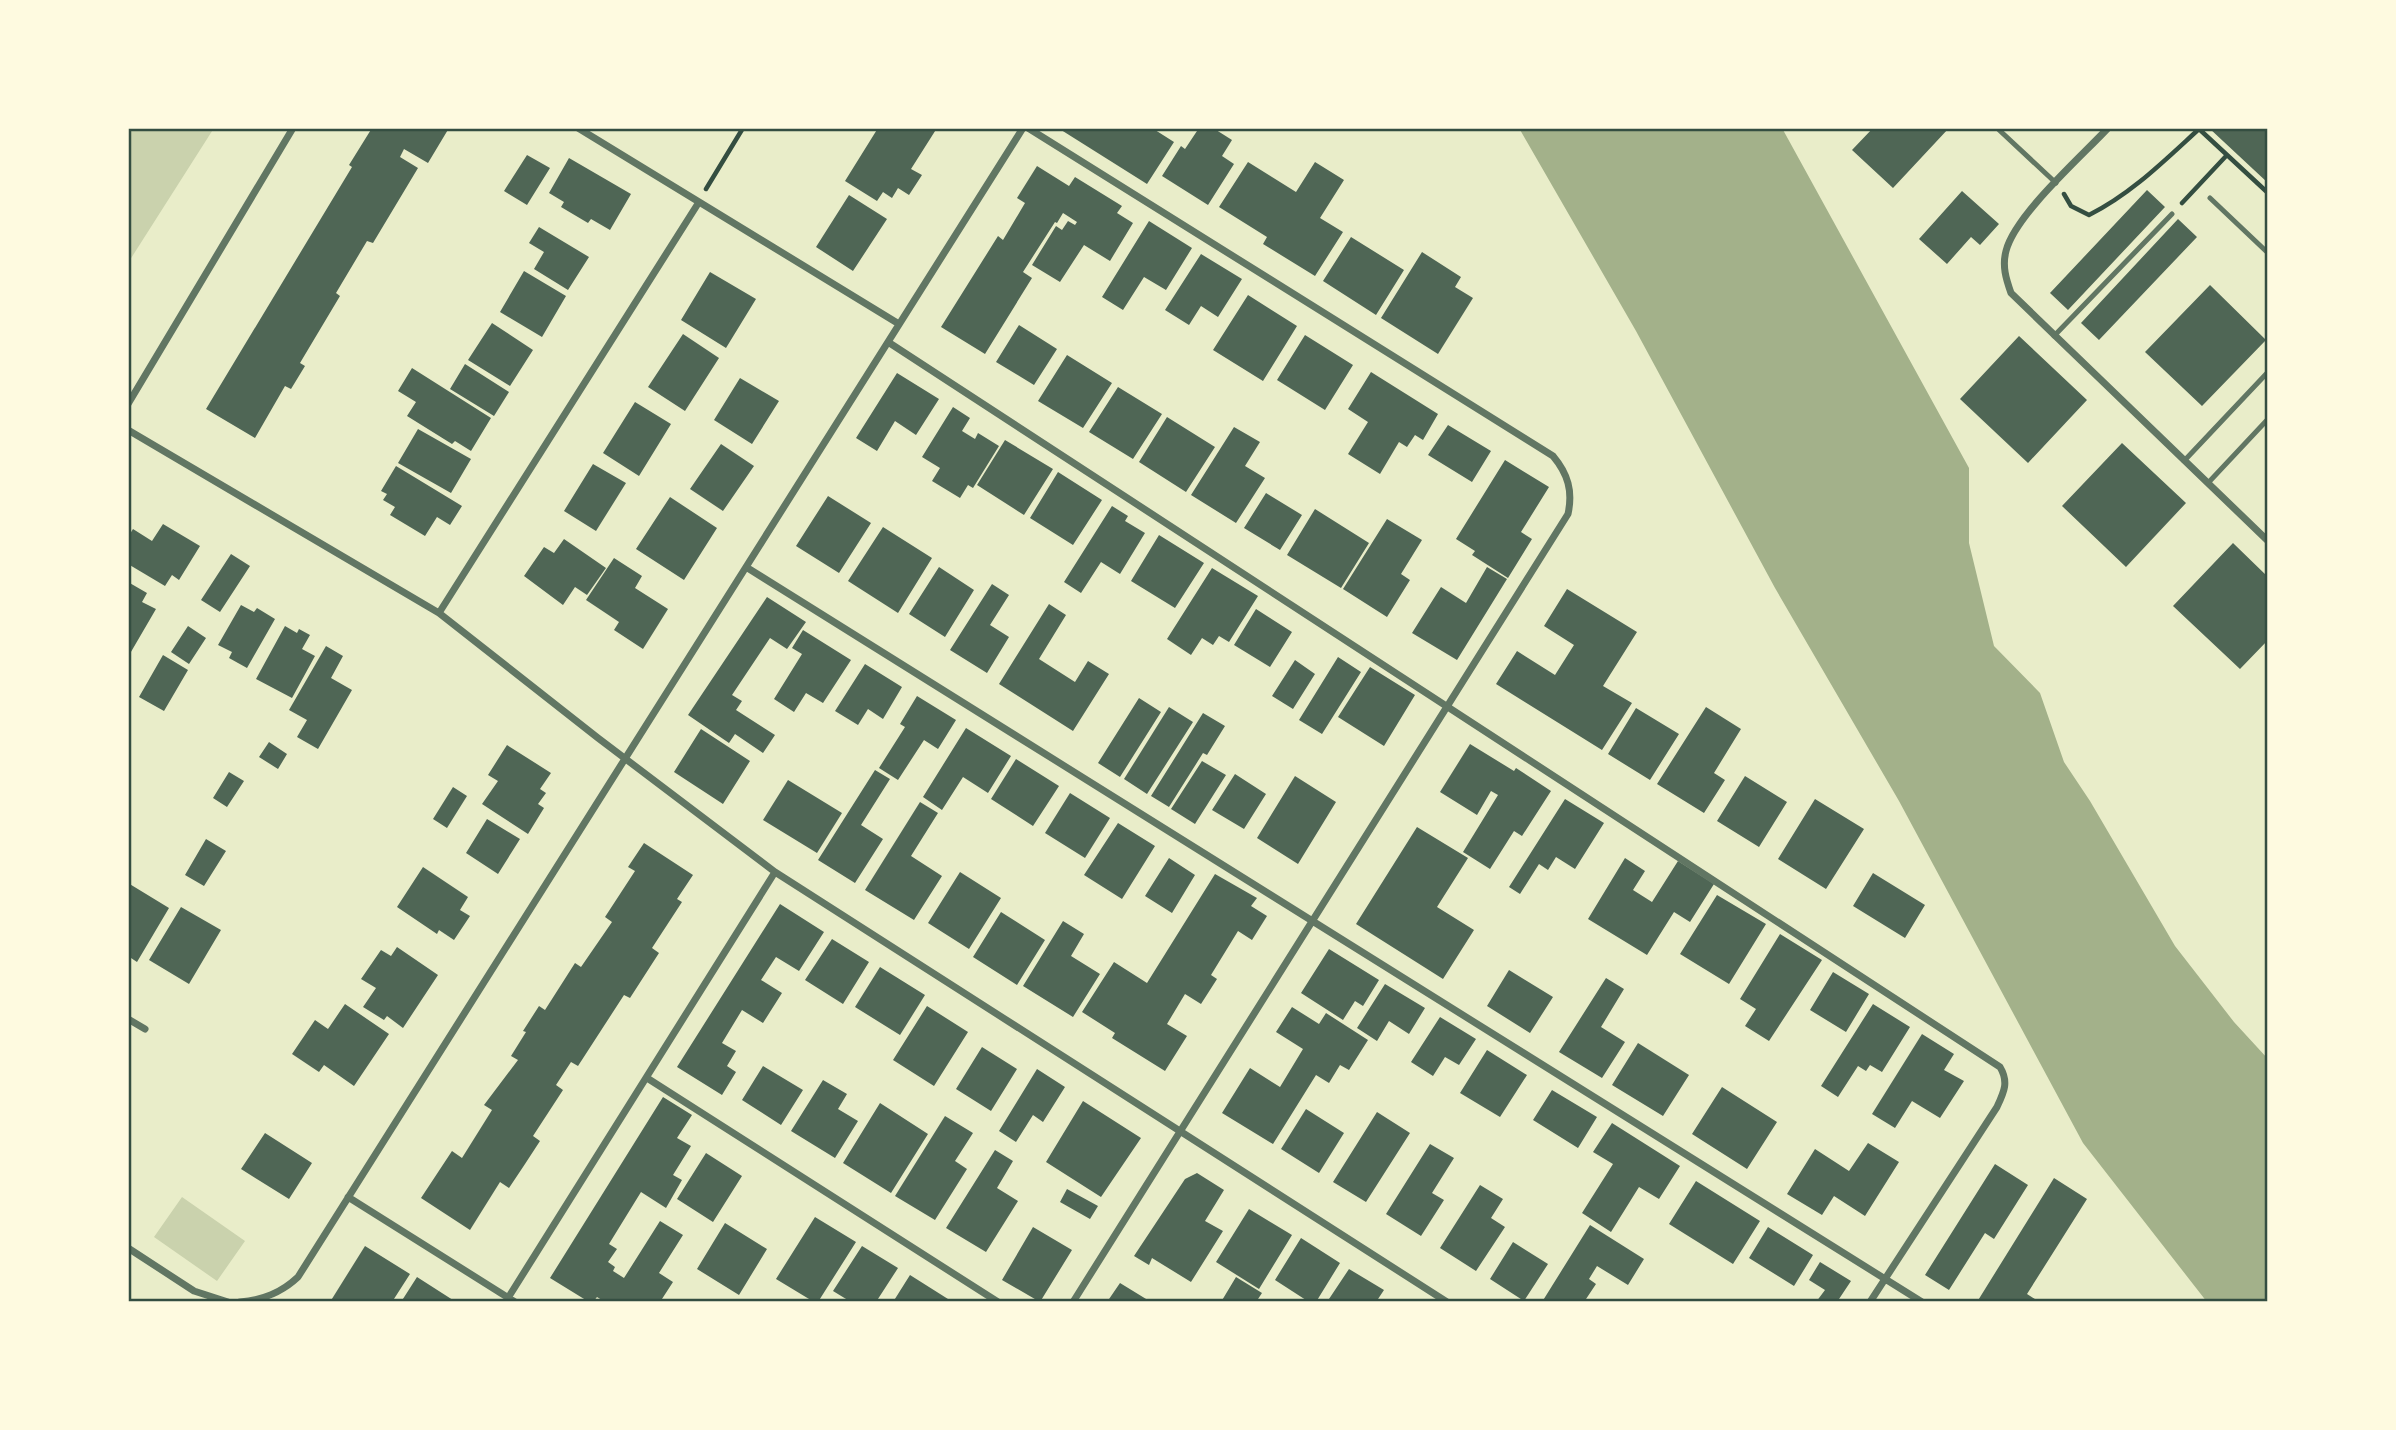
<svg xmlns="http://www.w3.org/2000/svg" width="2396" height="1430" font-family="'DejaVu Sans',sans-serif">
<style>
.green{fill:#cad2ad}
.water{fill:#a3b18a}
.building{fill:#4f6655}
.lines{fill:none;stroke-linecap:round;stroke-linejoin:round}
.path{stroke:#344e41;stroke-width:4.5}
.service{stroke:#617663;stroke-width:5}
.minor{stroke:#617663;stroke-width:7}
.neatline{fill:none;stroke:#344e41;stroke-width:2.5}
</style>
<rect width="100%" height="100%" fill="#e9edc9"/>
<!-- green -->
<path class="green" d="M128 128H214L128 263Z
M182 1197 245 1241 217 1281 154 1237Z"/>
<!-- water -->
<path class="water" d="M1519 128H1782L1969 468V543L1994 646 2040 693 2064 762 2090 801 2175 946 2234 1022 2268 1059V1302H2207L2083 1143 1899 801 1775 588 1636 331Z"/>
<!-- building -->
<path class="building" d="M372 128H449L428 163 404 149 400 157 418 168 373 243 367 241 336 293 340 296 300 363 305 366 291 389 285 386 255 438 206 409 352 167 349 165Z
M878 128H937L911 169 922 175 909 195 898 188 892 198 883 192 877 201 845 181Z
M1058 128H1152L1174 142 1147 184Z
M1199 128H1213L1232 140 1222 156 1234 164 1208 205 1162 176 1181 146 1185 149Z
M1873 128H1949L1893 188 1852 150Z
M2209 128H2268V183Z
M527 155 550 168 527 205 504 191Z
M569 158 631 194 610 230 591 219 588 223 561 207 564 202 549 193Z
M1248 162 1296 192 1315 162 1344 180 1320 218 1343 232 1315 276 1263 244 1267 237 1219 207Z
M1037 166 1069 186 1075 177 1122 206 1117 213 1133 223 1110 261 1084 245 1060 282 1032 265 1056 226 1062 230 1068 221 1075 225 1077 222 1063 213 1057 223 1055 222 1023 272 1032 278 985 354 941 327 998 236 1003 240 1025 203 1017 198Z
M2147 190 2165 207 2068 310 2050 293Z
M1962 191 1999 224 1980 245 1971 237 1947 264 1919 239Z
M849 195 887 219 853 271 816 247Z
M2178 219 2197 237 2099 340 2081 323Z
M1149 221 1192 248 1166 290 1144 277 1123 310 1102 297Z
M539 227 589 257 568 290 534 269 544 252 529 243Z
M1351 237 1404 270 1376 315 1323 281Z
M1422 252 1461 277 1455 287 1473 298 1438 354 1381 318Z
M1201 254 1242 279 1218 317 1201 306 1189 325 1165 310Z
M524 271 566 296 542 337 500 312Z
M710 272 756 299 726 348 681 320Z
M2210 285 2266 340 2202 406 2145 352Z
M1248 295 1297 326 1263 381 1213 350Z
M492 323 533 350 510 386 468 360Z
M1019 325 1057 349 1034 385 996 362Z
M683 334 719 358 685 411 648 387Z
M1305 335 1353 365 1325 410 1277 380Z
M2019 336 2087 400 2028 463 1960 399Z
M1067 355 1112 383 1083 428 1038 401Z
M465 364 509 392 494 416 450 389Z
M412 368 491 418 471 451 455 441 452 444 407 416 416 402 398 391Z
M1371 372 1438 414 1423 440 1415 435 1407 447 1399 442 1380 474 1348 454 1368 422 1348 409Z
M897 373 939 399 916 435 895 421 877 451 856 438Z
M740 378 779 401 752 444 714 420Z
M1118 387 1162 414 1133 459 1089 432Z
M635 402 671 424 639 476 603 453Z
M953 407 970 418 962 431 975 439 978 433 999 446 973 488 968 485 960 498 932 481 940 468 922 457Z
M1167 417 1215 447 1186 492 1139 462Z
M1448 425 1491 451 1472 482 1428 455Z
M1234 427 1260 442 1245 466 1265 478 1236 523 1191 495Z
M418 429 471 459 451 493 398 463Z
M1005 440 1053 469 1024 515 977 485Z
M2122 443 2186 503 2126 567 2062 506Z
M721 444 754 466 723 511 690 489Z
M1505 460 1549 487 1521 532 1532 539 1508 578 1472 555 1475 551 1456 539Z
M593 464 626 483 596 531 564 511Z
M396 466 462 506 450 525 437 517 425 536 390 515 395 507 383 500 387 494 381 491Z
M1058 472 1102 500 1073 545 1030 518Z
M1266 493 1302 515 1280 550 1244 528Z
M828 496 871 523 839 573 796 546Z
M670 497 717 528 684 580 636 549Z
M1112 506 1128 516 1125 521 1145 533 1120 574 1101 562 1081 593 1064 582Z
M1315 509 1369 543 1341 588 1287 555Z
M1387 519 1422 540 1401 574 1410 580 1387 617 1343 589Z
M163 524 200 546 179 580 172 575 165 586 128 564V537L133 529 152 541Z
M883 527 932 558 898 613 848 581Z
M1159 535 1204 563 1175 608 1131 581Z
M564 539 606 568 587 595 575 587 563 605 524 576 544 547 554 553Z
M2233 543 2268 577V640L2240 669 2173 606Z
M231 554 250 566 220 612 201 600Z
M614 558 642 576 635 588 668 609 643 649 614 630 619 622 586 600Z
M939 567 974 590 945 637 909 614Z
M1487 567 1507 579 1457 660 1412 633 1441 587 1466 603Z
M1212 568 1258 596 1229 642 1219 636 1213 645 1202 638 1191 655 1167 639Z
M128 582 147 593 142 602 156 609 128 657Z
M992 584 1009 595 990 625 1009 637 987 673 950 650Z
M1567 589 1637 632 1603 686 1632 703 1602 750 1496 684 1517 651 1555 675 1574 645 1544 626Z
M767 597 806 622 787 649 770 638 732 695 742 701 736 710 775 735 763 753 735 734 729 743 688 715Z
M1049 604 1066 615 1039 659 1075 682 1088 661 1109 674 1073 731 999 684Z
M241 605 254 612 257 608 275 619 247 668 229 658 232 652 218 645Z
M1256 609 1292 632 1270 667 1234 645Z
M188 626 206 638 189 664 171 652Z
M285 626 297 633 299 629 310 635 302 649 315 656 292 698 256 679Z
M803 630 851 660 823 703 806 693 794 712 774 699 802 654 792 648Z
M326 646 343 656 331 678 352 690 318 749 297 737 307 720 289 710Z
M163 655 188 670 164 711 139 697Z
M1338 657 1361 672 1322 734 1299 720Z
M1295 660 1315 674 1293 709 1272 696Z
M865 664 902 687 883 719 868 709 858 725 835 711Z
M1370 667 1415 695 1384 746 1338 717Z
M917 696 956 720 938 749 924 740 898 780 879 768 905 727 900 724Z
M1139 698 1161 712 1120 777 1098 763Z
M1169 707 1193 722 1147 794 1124 779Z
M1706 707 1741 729 1714 773 1725 780 1704 813 1657 784Z
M1636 708 1679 734 1650 780 1608 754Z
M1203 713 1225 726 1207 755 1203 753 1169 807 1151 796Z
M966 728 1011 756 988 793 963 777 942 810 923 797Z
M701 729 750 761 723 804 674 772Z
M269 742 287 754 278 769 259 757Z
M1470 744 1514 771 1516 768 1551 791 1522 836 1514 831 1490 869 1463 852 1498 795 1491 791 1477 815 1440 792Z
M507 745 551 773 540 789 546 793 538 804 544 808 528 834 482 804 498 781 488 775Z
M1016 759 1059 786 1033 826 991 799Z
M1202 761 1226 775 1195 824 1171 809Z
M875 770 890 779 861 825 883 839 855 883 818 860Z
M229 772 244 781 227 807 213 798Z
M1235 774 1266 794 1244 829 1212 810Z
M1295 776 1336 802 1298 864 1257 838Z
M1745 776 1787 802 1759 847 1717 821Z
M788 780 842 813 817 853 763 820Z
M453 787 467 796 447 828 433 819Z
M1070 793 1110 818 1085 858 1045 833Z
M1565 799 1604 823 1575 869 1556 857 1548 870 1539 864 1520 894 1509 887Z
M1815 799 1864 829 1826 889 1778 859Z
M920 802 938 813 911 856 942 876 914 920 865 890Z
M487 819 520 839 498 874 466 853Z
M1118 823 1155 846 1122 899 1084 875Z
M1417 827 1468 858 1437 907 1474 930 1443 979 1356 924Z
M206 839 226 851 204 886 185 875Z
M644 843 693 875 677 899 682 902 652 948 659 953 630 998 624 995 578 1066 571 1062 556 1085 563 1090 533 1136 540 1141 525 1164 509 1188 500 1182 470 1230 421 1198 452 1151 462 1158 492 1110 484 1105 518 1060 511 1056 526 1032 523 1031 539 1006 545 1010 575 963 581 967 612 922 605 917 635 871 628 867Z
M1169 858 1195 875 1172 913 1145 896Z
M1625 858 1645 871 1633 890 1652 902 1678 861 1714 884 1690 922 1674 912 1647 955 1588 919Z
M423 867 468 897 460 910 470 916 454 940 439 930 437 934 397 907Z
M960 872 1001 898 969 949 928 923Z
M1873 873 1925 905 1905 938 1853 906Z
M1215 874 1257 898 1251 906 1267 916 1252 940 1238 931 1211 975 1217 979 1201 1004 1185 994 1167 1024 1187 1036 1165 1071 1112 1038 1115 1033 1082 1012 1114 962 1147 983Z
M128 883 169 908 137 962 128 956Z
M1717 895 1766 924 1729 984 1680 954Z
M780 904 824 932 799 971 776 957 761 980 782 993 763 1023 742 1010 722 1043 736 1051 727 1066 736 1072 722 1095 677 1067Z
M181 907 221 930 189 984 149 960Z
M1001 912 1045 940 1017 985 973 957Z
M1063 921 1084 934 1071 956 1100 974 1073 1017 1023 986Z
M1780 934 1822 960 1769 1041 1745 1026 1756 1009 1740 999Z
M832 939 869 962 843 1004 805 980Z
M397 947 438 975 403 1028 387 1016 384 1020 363 1007 376 988 361 979 381 950 391 956Z
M1329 949 1379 980 1363 1006 1355 1001 1343 1020 1301 993Z
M880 967 925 995 900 1035 855 1007Z
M1509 970 1553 997 1530 1033 1487 1006Z
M1833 972 1869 994 1846 1032 1810 1010Z
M1606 978 1624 989 1601 1027 1625 1042 1602 1078 1559 1052Z
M1385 984 1425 1008 1409 1034 1389 1021 1377 1041 1357 1028Z
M345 1004 389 1034 354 1086 324 1065 319 1072 292 1054 315 1020 328 1029Z
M1873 1004 1910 1027 1882 1072 1870 1065 1866 1071 1858 1066 1838 1097 1821 1086Z
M927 1006 968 1032 934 1086 893 1060Z
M1292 1007 1319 1024 1326 1013 1368 1040 1349 1070 1340 1065 1329 1083 1316 1075 1273 1144 1222 1113 1250 1068 1280 1087 1303 1049 1276 1032Z
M1440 1017 1476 1039 1459 1065 1445 1057 1433 1076 1411 1062Z
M1922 1034 1954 1054 1944 1070 1964 1081 1940 1118 1912 1101 1895 1128 1872 1114Z
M1638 1043 1689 1075 1663 1116 1612 1085Z
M982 1047 1017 1069 991 1111 956 1089Z
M1487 1050 1527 1075 1500 1117 1460 1093Z
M763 1066 803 1090 781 1125 742 1100Z
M1037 1069 1065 1087 1043 1122 1033 1115 1016 1142 999 1131Z
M823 1080 847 1094 838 1109 858 1121 835 1158 791 1131Z
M1722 1087 1777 1122 1747 1169 1692 1134Z
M1552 1090 1597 1117 1578 1148 1533 1120Z
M663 1097 692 1115 677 1138 691 1146 673 1175 682 1180 666 1208 641 1192 609 1244 617 1249 608 1262 615 1267 613 1271 624 1278 660 1221 683 1235 659 1273 673 1282 660 1302H605L597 1297 593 1302H589L550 1278Z
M1083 1101 1141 1138 1101 1197 1046 1162Z
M880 1103 928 1134 891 1193 843 1163Z
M1306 1109 1344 1133 1319 1173 1281 1149Z
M1377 1112 1410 1133 1366 1202 1333 1182Z
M945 1116 973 1133 955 1161 967 1169 935 1220 895 1196Z
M1612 1123 1680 1166 1659 1199 1639 1187 1611 1232 1582 1213 1613 1164 1593 1152Z
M265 1133 312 1163 289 1199 241 1169Z
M1868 1143 1899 1162 1865 1216 1834 1196 1822 1215 1787 1194 1815 1149 1849 1171Z
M1430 1144 1454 1158 1432 1193 1444 1200 1421 1236 1386 1214Z
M995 1150 1013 1161 997 1188 1018 1201 986 1252 946 1228Z
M706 1153 742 1176 713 1222 677 1199Z
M1995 1164 2028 1185 1994 1239 1985 1233 1949 1290 1925 1275Z
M1197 1173 1224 1190 1205 1221 1223 1231 1191 1282 1152 1258 1149 1265 1134 1256 1185 1179Z
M2054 1178 2087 1199 2027 1294 2035 1299 2033 1302H1977Z
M1696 1181 1760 1221 1733 1264 1669 1224Z
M1480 1185 1503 1199 1491 1218 1505 1227 1476 1271 1440 1248Z
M1067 1189 1098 1206 1090 1219 1060 1202Z
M1249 1209 1292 1235 1259 1289 1216 1262Z
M815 1217 856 1242 818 1302H814L776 1279Z
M725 1223 767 1249 739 1295 697 1269Z
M1590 1225 1644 1259 1628 1285 1597 1266 1589 1279 1596 1284 1584 1302H1542Z
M1033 1227 1072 1250 1040 1302 1002 1280Z
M1768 1227 1813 1255 1794 1286 1749 1258Z
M1301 1238 1340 1263 1316 1302H1309L1275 1280Z
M1513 1242 1548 1264 1524 1301 1490 1279Z
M365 1246 410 1274 392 1302H330Z
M862 1246 898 1268 876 1302H851L833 1291Z
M1820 1262 1851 1281 1837 1302H1816L1825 1290 1809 1280Z
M1349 1269 1384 1290 1376 1302H1327Z
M910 1275 948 1299 946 1302H893Z
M417 1277 456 1302H401Z
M1236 1277 1262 1293 1256 1302H1221Z
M1120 1283 1151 1302H1107Z"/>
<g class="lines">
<!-- path -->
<path class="path" d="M2198 128 2268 193
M706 189 743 128
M2064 194 2071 206 2089 215C2131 194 2164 161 2199 129
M2182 203 2227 155"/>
<!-- service -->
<path class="service" d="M1997 128 2056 183
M2210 198 2268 253
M2054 336 2172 214
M2184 461 2268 372
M2208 483 2268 419"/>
<!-- minor -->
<path class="minor" d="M578 128 899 324
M1028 128 1553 456C1568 474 1573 491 1568 514L1073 1302
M2108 128C2081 157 2015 215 2006 251 2002 266 2006 279 2011 293L2268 541
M888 342 2000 1067C2009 1082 2004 1092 1997 1107L1870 1302
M128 404 293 128
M128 430 439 613 598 738 775 872 1447 1302
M746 567 1922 1302
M439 613 699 202
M128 1019 145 1029
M647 1078 998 1302
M348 1197 515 1302
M128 1248 194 1291 228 1302
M508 1298 775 872
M240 1302C263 1300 281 1293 298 1277L1023 128"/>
</g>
<!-- border -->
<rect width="2396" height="1430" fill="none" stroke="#fefae0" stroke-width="259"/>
<rect x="130" y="130" width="2136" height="1170" class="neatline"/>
</svg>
